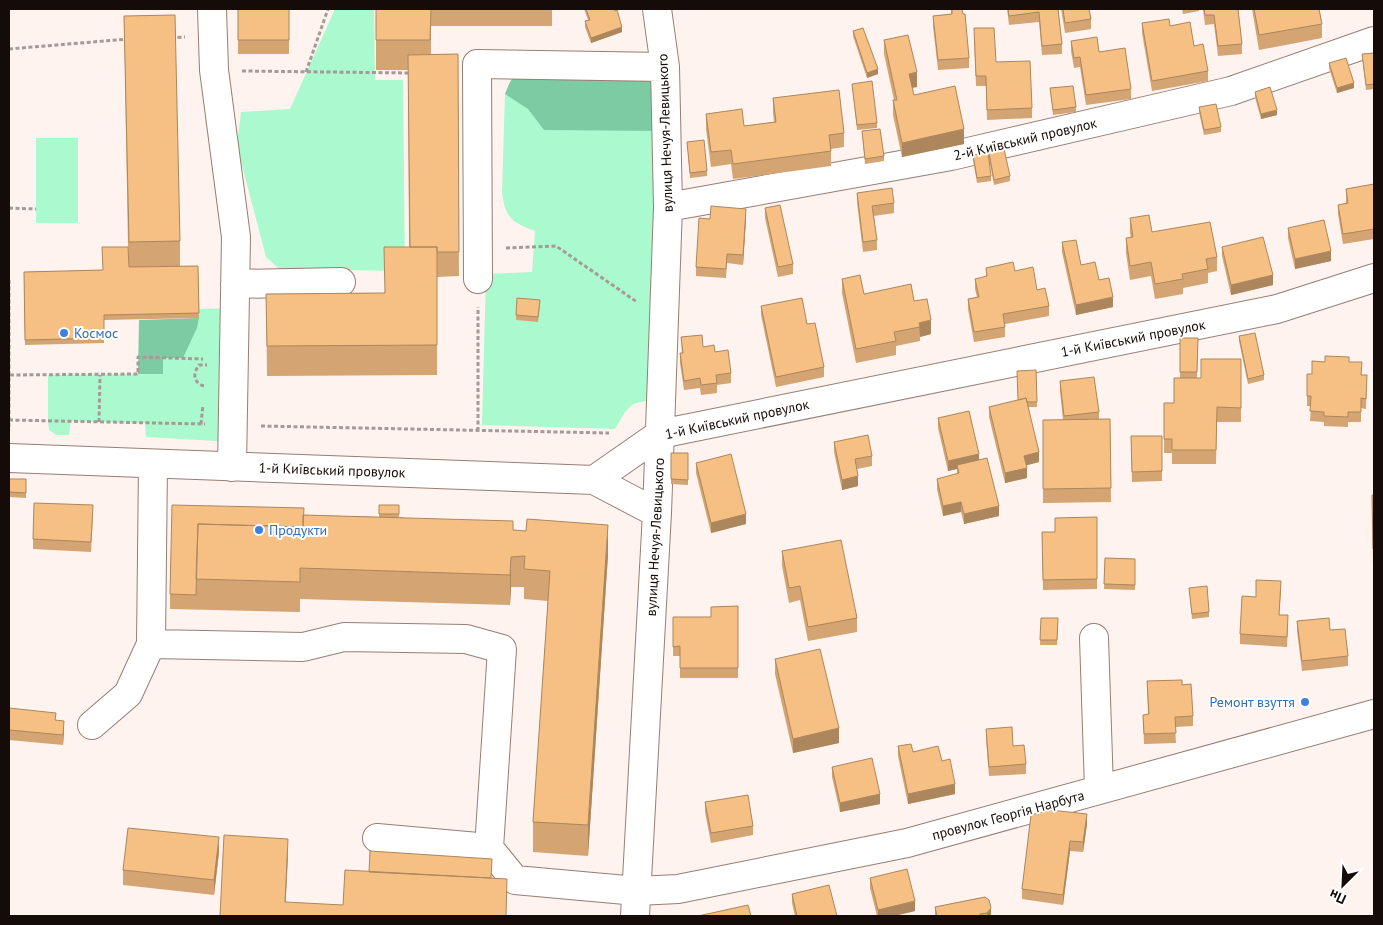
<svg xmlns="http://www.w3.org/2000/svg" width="1383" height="925" font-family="'PT Sans',sans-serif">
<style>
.green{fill:#abf9ce}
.forest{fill:#7dcba2}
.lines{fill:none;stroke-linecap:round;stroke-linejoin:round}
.minor-casing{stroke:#967e74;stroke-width:30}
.path{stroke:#a49a96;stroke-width:3;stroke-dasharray:4 2.5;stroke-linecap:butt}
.minor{stroke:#fff;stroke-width:28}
.wall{fill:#d4a572}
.shaded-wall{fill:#ac865c}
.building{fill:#f6c084;stroke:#ac865c}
.shop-dot{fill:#3f7fe0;stroke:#fff;stroke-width:2}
.labels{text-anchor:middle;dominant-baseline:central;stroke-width:4;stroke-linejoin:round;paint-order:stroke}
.street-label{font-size:14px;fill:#150c09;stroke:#fff}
.shop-label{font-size:14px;fill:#366cbe;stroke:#fff;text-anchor:start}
</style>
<rect width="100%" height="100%" fill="#fef3ee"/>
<!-- green -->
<path class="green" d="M335 9H374L375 80H403L405 271 279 269 266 257 237 146 241 112 290 109Z
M510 82H660L650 400 633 404 625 412 615 429 482 425 486 274 532 272 535 231C512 222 505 218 502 192L505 94Z
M36 138H78V223H36Z
M235 308 233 442 146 437 145 423 71 421 69 435H56L49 430 48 421V375L163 374 162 357 197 328 199 309Z"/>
<!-- forest -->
<path class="forest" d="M650 70 661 131 544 130 528 109 505 94 510 82 518 71Z
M199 318 197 328 183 358H163V374H138L139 320Z"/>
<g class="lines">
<defs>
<path id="minor" d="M212 9 214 70 236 237 232 467
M668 207 951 156 1231 91 1374 41
M478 279 477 64 665 67
M235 284 341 282
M9 458 594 480 660 434 1277 309 1374 278
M594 480 657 513
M1094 638 1099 789
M151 644 153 464
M92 725 128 694 151 644 303 647 344 637 466 639 502 649 489 848 515 880 637 891 678 889 907 843 1374 714
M377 838 489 848
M635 916 657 513 668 207 665 67 657 9"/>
</defs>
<!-- minor casing -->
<use href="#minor" class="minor-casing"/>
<!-- path -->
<path class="path" d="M171 38 185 37
M9 49 128 39
M242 71 411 73
M306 72 328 9
M9 208 36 209
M506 248 556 246 637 302
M9 280V430
M10 375 138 374V357L203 359
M204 386C194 383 192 374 199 365H207
M9 420 205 424
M99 422 100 375
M201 424 203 405
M261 426 609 433
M478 431V307"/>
<!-- minor -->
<use href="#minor" class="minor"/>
</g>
<!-- wall -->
<path class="wall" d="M238 9H289V54H238Z
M376 9H552V26H431V54H458L459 276 437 277V375L267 376 266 294 384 293 409 247 408 70H376Z
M584 9H614L622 32 591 43 585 27V21L588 20Z
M951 9 963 14 969 58V68L938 70 933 26V16L951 14Z
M1007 9H1058L1062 44V54L1042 55 1039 22 1009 25Z
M1061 9H1089L1091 19V29L1065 33Z
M1182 9H1199V11L1183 14Z
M1203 9H1238L1242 44V54L1218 56 1214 24 1205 25Z
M1252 9H1319L1322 24V38L1259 50Z
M124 16 180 241V266H198L199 318 104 320V343L25 345 24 272 103 270 128 247Z
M1142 23 1170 26 1194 46 1208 71V81L1152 91 1142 33Z
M853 31 878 74 867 78 853 36Z
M974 38 996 62 1032 108V118L987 120 986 86H976Z
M884 40 917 87 912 88 914 95 964 144 902 157 893 115V100H894L884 54Z
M1071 41 1099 52 1131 89V99L1086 105 1080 67 1074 68 1071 51Z
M1374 53V89L1366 90 1362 54Z
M1329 63 1354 88 1337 93 1329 68Z
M852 84 877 123V128L857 130Z
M1050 88 1076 107V112L1053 115Z
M1255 92 1277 115 1261 119 1255 97Z
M773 98 844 133V147L831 149V166L733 179 731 164 711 167 706 129V114L744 126 774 122 773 113Z
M1199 107 1221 127V132L1204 135 1199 112Z
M862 131 884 156V161L865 164Z
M687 142 707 171V176L690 178Z
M989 153 1010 176V181L994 185 989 158Z
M973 155 991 176V181L977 183 973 160Z
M1374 186V239L1343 244 1338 214V205L1346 203V189Z
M857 193 894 203V213L874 216 877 240V250L863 252 857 202Z
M765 208 793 264V274L778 277 765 218Z
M1130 218 1152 232 1217 257V271L1208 273V283L1183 288V294L1155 299 1151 276 1130 280 1126 253V238H1131L1130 233Z
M710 219H746L743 265 727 263 726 278 696 276V267Z
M1288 228 1331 261 1295 269 1288 238Z
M1062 242 1081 265 1099 280 1113 307 1076 315 1062 252Z
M1222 247 1273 285 1231 295 1222 256Z
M986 268 1015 271 1037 290 1049 306V316L1005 324V337L974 342 968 309V299L977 297 975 289V279L986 277Z
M842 279 864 294 914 301 931 334 920 337V341L896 346V355L856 363 842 293Z
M540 305 538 322 516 320V315Z
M761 306 807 324 824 367V377L776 387 761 315Z
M1239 336 1264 375V380L1248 384 1239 341Z
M681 337 715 352 731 373V383L717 385V393L701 395 700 388 684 390 680 363V353H682Z
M1180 338H1198L1197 378H1201L1241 359V422H1217L1216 464H1172V453H1164V403H1174L1180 378Z
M1349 362 1362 375H1367L1366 409 1361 408V422H1348V427L1324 426V422L1310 421 1311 406H1307V396L1312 374Z
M1036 370 1037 407H1028L1039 462 1026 465 1027 478 1005 483 989 417V407L1018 400Z
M1060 381 1099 412V419H1110L1111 502 1043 503V420H1063L1060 391Z
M938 418 979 460 999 516 964 524 961 512 943 516 937 489V479L957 474V469L948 471 938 428Z
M1131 436H1162V481L1132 482Z
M834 442 872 456V466L857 469 858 486 842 490 834 452Z
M671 453H688V485L671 484Z
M696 463 746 524 711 533 696 473Z
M9 479H26V498L9 497Z
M1372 495H1374V567H1373Z
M379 505H399V517L513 530 608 555 588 856 533 852V822L548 601 524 599V587H511L510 605 300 599V612L170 609V594L304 515 379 517Z
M93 515 91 552 33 549V539Z
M1097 517V589L1043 590 1042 532H1055Z
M782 551 857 618V632L808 641 800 600 789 603 782 566Z
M1105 558 1135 559V590L1104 589Z
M1189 588 1209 612V617L1192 619Z
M1281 591 1279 615 1288 625 1287 647 1240 644V634L1256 597Z
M738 606V678H680V656H673V617H711Z
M1041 618H1058L1057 645H1040Z
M1297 621 1330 630 1348 656V666L1302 671 1297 631Z
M775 659 839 743 793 753 775 674Z
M1147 681 1182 685 1193 716V726L1175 727 1176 743 1144 744 1143 715 1148 714Z
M9 708 56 721 64 731 63 745 9 740Z
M986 729 1013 746 1026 764V774L989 776 986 739Z
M898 746 942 761 955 794 908 804 898 756Z
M832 767 880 804 840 812 832 777Z
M705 802 753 826V835L711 843 705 812Z
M1087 824 1083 852 1070 851 1063 905 1022 899V889Z
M219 852 214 895 123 885V870Z
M870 878 915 911 894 916H877L870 888Z
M792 894 837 916H795L792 903Z
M985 897 991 916H935V907Z"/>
<!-- shaded-wall -->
<path class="shaded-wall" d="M622 27V32L591 43V38Z
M878 69V74L867 78V73Z
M917 72V87L909 88V74Z
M1354 83V88L1337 93V88Z
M1277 110V115L1261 119V114Z
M964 129V144L902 157V143Z
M746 209V219L743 265V255Z
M1331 251V261L1295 269V259Z
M1273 275V285L1231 295V285Z
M1113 297V307L1076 315V305Z
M931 320V334L920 337 919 323Z
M1039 452V462L1024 466V456Z
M979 454V464L957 465V469L948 471V461Z
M1027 468V478L1005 483V473Z
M858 476V486L842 490V480Z
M961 502V512L943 516V506Z
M999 506V516L964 524V514Z
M746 514V524L711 533V523Z
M608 525V555L588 856V825Z
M511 557V587L510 605V575Z
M64 721V731L63 745V735Z
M839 728V743L793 753V739Z
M955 784V794L908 804V794Z
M880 794V804L840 812V803Z
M1087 814V824L1083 852V842Z
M219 837V852L214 895V880Z
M288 839V857L285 916V902Z
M1070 841V851L1063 905V895Z
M915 901V911L894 916H878V910Z
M991 908V916H987V913Z"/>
<!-- building -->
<path class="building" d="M238 9H289V40H238Z
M376 9H431L430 40H376Z
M586 9H614L615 11 617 10 622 27 591 38 585 21 590 20Z
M952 9H962L963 14H965L969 58 938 60 933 16 952 14Z
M1008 9H1058L1062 44 1042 46 1039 12 1009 16Z
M1063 9H1089L1091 19 1065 23Z
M1204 9H1238L1242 44 1218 46 1214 15H1205Z
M1254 9H1319L1322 24 1259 35Z
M175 15 180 241 129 242 124 16Z
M1169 19 1170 26 1190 22 1194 46 1203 44 1208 71 1152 81 1142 23Z
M863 28 878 69 867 73 853 31Z
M974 28H994L996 62 1030 61 1032 108 987 110 986 76H976Z
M908 35 917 72 909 74 914 95 955 86 964 129 902 143 893 100H897L884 40Z
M1097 37 1099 52 1125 48 1131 89 1086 95 1080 57 1074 58 1071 41Z
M1374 53V84L1366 85 1362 54Z
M458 54 459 252H437V247H410L408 55Z
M1346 58 1354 83 1337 88 1329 63Z
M872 81 877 123 857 125 852 84Z
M1073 86 1076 107 1053 110 1050 88Z
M1270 87 1277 110 1261 114 1255 92Z
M839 90 844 133 829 135 831 151 733 164 731 150 711 152 706 114 742 109 744 126 776 122 773 98Z
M1216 104 1221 127 1204 130 1199 107Z
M880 129 884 156 865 159 862 131Z
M704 140 707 171 690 173 687 142Z
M1004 149 1010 176 994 180 989 153Z
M988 153 991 176 977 178 973 155Z
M1374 184V229L1343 234 1338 205 1348 203 1346 189Z
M892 188 894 203 872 206 877 240 863 242 857 193Z
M780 205 793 264 778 267 765 208Z
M711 206 746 209 743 255 727 254 726 269 696 267 699 218 710 219Z
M1149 215 1152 232 1210 222 1217 257 1206 259 1208 269 1182 274 1183 279 1155 284 1151 262 1130 266 1126 238 1133 237 1130 218Z
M1324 220 1331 251 1295 259 1288 228Z
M1263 237 1273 275 1231 285 1222 247Z
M1076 240 1081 265 1095 262 1099 280 1109 278 1113 297 1076 305 1062 242Z
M102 247H128L129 267 198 266 199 313 104 315V338L25 340 24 272 103 270Z
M384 247H437V345L267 346 266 294 385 293Z
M1013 262 1015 271 1033 267 1037 290 1045 288 1049 306 1003 314 1005 327 974 332 968 299 979 297 975 279 987 276 986 268Z
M860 275 864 294 911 284 914 301 927 299 931 320 919 323 920 327 894 332 896 341 856 349 842 279Z
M517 298 540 300 538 317 516 315Z
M802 298 807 324 815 323 824 367 776 377 761 306Z
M1255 333 1264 375 1248 379 1239 336Z
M702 335 703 347 714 345 715 352 728 350 731 373 716 375 717 383 701 385 700 378 684 381 680 353H683L681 337Z
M1180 338H1198L1197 372H1180Z
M1325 356 1349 357V362H1362L1361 375H1367L1366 399 1361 398V412H1348V417L1324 416V412L1310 411 1311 396H1307V374H1312V361L1325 362Z
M1201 359H1241V408L1217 407 1216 450H1172V439H1164V403H1174V378H1201Z
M1036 370 1037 402H1027L1026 398 1018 400 1017 371Z
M1094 377 1099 412 1064 416 1060 381Z
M1026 398 1039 452 1024 456 1027 468 1005 473 989 407Z
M969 411 979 454 948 461 938 418Z
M1110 419 1111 488 1043 489V420Z
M868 435 872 456 855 459 858 476 842 480 834 442Z
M1131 436H1162V471L1132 472Z
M671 453H688V480L671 479Z
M731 454 746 514 711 523 696 463Z
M987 458 999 506 964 514 961 502 943 506 937 479 959 473 957 465Z
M9 479H26V493L9 492Z
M1372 495H1374V549H1373Z
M34 503 93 505 91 542 33 539Z
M172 505 304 508 303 527 198 524 196 595 170 594Z
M379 505H399V514H379Z
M303 515 513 521V530L526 531 527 519 608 525 588 825 533 822 550 571 524 569 525 556 511 557 510 575 300 568V582L196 579 198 524 303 527Z
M1097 517V579L1043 580 1042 532H1055V518Z
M841 540 857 618 808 627 800 586 789 588 782 551Z
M1105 558 1135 559V585L1104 584Z
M1256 580 1281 581 1279 615H1288L1287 637 1240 634 1242 596 1256 597Z
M1207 586 1209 612 1192 614 1189 588Z
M738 606V668H680V646L673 647V617H711V607Z
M1041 618H1058L1057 640H1040Z
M1329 618 1330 630 1345 629 1348 656 1302 661 1297 621Z
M820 649 839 728 793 739 775 659Z
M1182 680V685L1191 684 1193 716 1175 717 1176 733 1144 734 1143 715 1149 714 1147 681Z
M9 708 56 713 55 720 64 721 63 735 9 730Z
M1012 727 1013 746 1024 745 1026 764 989 767 986 729Z
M911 744 913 752 938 746 942 761 950 759 955 784 908 794 898 746Z
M872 758 880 794 840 803 832 767Z
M748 795 753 826 711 833 705 802Z
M1050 810 1087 814 1083 842 1070 841 1063 895 1022 889 1031 815Z
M128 828 219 837 214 880 123 870Z
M224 835 288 839 285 902 343 905 345 870 507 879 506 916H220Z
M370 851 492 859 491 878 369 872Z
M907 869 915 901 878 910 870 878Z
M829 885 837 916H797L792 894Z
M985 897 989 900 991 908 987 913 980 914V916H937L935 907Z
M748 905 751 916H698Z"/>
<!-- markers -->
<g class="shop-dot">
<circle cx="64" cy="333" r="5"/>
<circle cx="259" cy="530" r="5"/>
<circle cx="1305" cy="702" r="5"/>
</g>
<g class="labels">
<!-- street labels -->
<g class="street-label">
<text transform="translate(665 133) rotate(-92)">вулиця Нечуя-Левицького</text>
<text transform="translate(1025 139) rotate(-13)">2-й Київський провулок</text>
<text transform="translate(1133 338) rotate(-11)">1-й Київський провулок</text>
<text transform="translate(737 419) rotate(-12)">1-й Київський провулок</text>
<text transform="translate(332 470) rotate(2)">1-й Київський провулок</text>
<text transform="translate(655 537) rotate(-87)">вулиця Нечуя-Левицького</text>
<text transform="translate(1008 815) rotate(-15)">провулок Георгія Нарбута</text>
</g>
<!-- shop labels -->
<g class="shop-label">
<text x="74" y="333">Космос</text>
<text x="269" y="530">Продукти</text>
<text x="1295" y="702" text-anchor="end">Ремонт взуття</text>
</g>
</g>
<!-- border -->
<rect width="1383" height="925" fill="none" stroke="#150c09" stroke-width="20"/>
<!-- north arrow -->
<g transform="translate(1343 885) rotate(204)" stroke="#ffffff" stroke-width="4" paint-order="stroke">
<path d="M0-4L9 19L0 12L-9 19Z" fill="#150c09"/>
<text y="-8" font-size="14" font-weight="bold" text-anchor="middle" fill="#150c09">Пн</text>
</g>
</svg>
